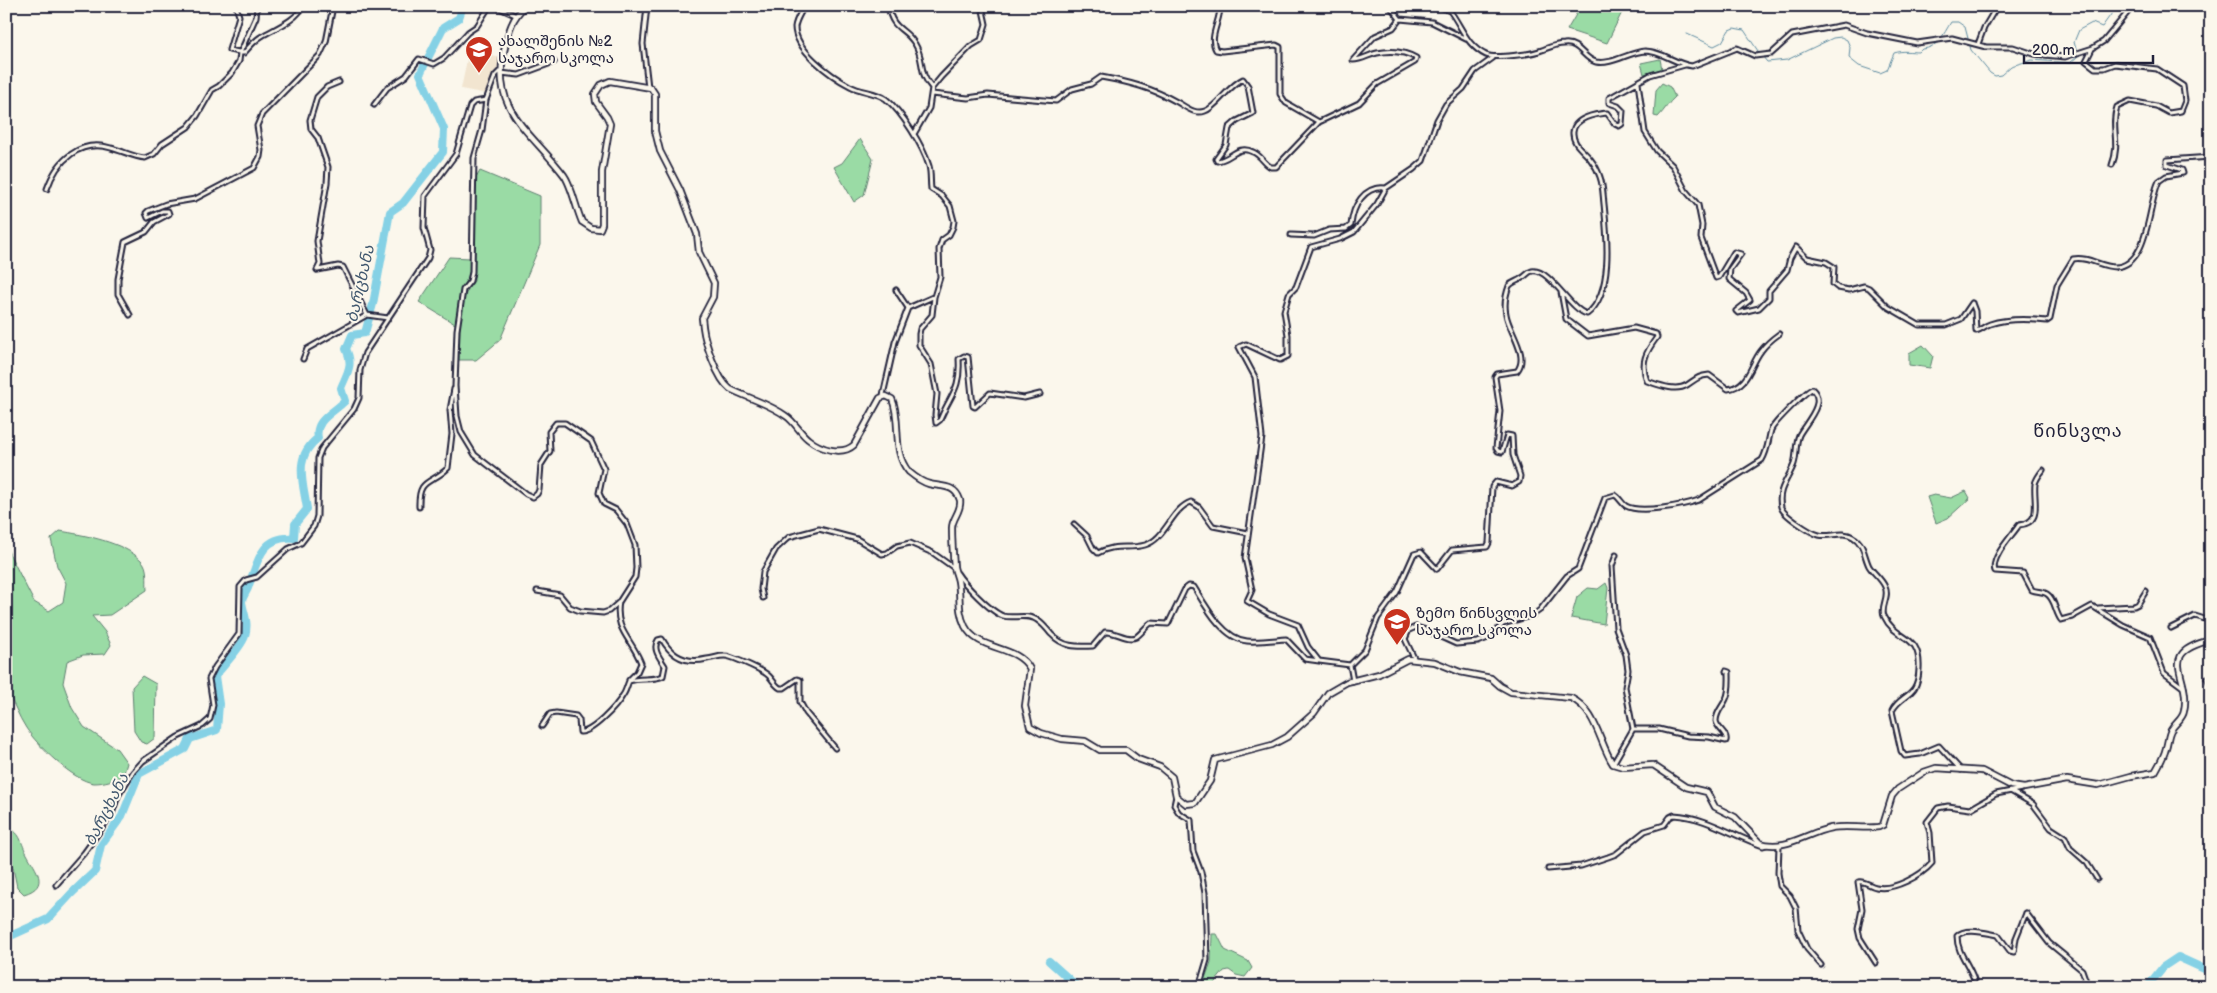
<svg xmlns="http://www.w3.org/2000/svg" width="2217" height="993" font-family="'Balsamiq Sans','Noto Sans Georgian',sans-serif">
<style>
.built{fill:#f2e5d0}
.green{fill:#9adba5;stroke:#5e7e70}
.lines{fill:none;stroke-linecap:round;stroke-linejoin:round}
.stream{stroke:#5d8ba1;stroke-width:1}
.river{stroke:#85d1e5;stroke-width:8}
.minor-casing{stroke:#22223b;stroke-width:7}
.tertiary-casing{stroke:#22223b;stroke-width:8}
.minor{stroke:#fbf7ec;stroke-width:3}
.tertiary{stroke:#fbf7ec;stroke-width:4.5}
.labels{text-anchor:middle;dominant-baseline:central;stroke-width:4;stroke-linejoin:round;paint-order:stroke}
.poi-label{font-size:15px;fill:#22223b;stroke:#fbf7ec;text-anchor:start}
.water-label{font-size:16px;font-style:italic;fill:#40576e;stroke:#fbf7ec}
.quarter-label{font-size:18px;letter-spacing:1px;fill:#22223b;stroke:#fbf7ec}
</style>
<rect width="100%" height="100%" fill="#fbf7ec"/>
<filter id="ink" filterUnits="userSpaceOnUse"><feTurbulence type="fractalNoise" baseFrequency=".02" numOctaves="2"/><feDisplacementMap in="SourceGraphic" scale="10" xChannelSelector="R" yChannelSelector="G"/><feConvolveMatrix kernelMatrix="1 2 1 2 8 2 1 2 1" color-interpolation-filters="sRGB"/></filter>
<g filter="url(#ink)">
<!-- built -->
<path class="built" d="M469 50 500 58 497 71 492 76 487 94 461 89Z"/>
<!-- green -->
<path class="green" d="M1581 6H1625L1607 43 1567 30Z
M1660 59 1662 69 1644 74 1641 63Z
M1662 83 1670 87 1675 97C1668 103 1665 110 1658 117L1654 116 1656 90Z
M860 139 873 159 864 195 854 202 834 167 842 163Z
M480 171 540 196V245L500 340 476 360H459C461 336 456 300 474 281L475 180Z
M449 257 470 258C472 272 468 276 462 288 457 299 460 313 455 324L419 302Z
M1923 345 1933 356 1930 368 1909 365V353Z
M1966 491 1970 498 1948 518 1936 523 1927 497 1934 495 1951 498Z
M60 531C84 535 123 542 141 560 149 567 146 581 147 590L110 615 92 616 105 632 111 645 105 654 83 655 67 661 63 683 72 708 84 727 117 749 127 763 123 776C113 780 105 783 94 783 73 781 37 745 26 728 18 716 14 702 6 691V547L34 602 49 611 63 602 66 583 57 566 51 539Z
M1606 583 1608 588 1604 624 1571 618 1577 597 1588 588 1598 589Z
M142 676 156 684 155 738 147 744 141 742 134 731 132 687Z
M6 826C22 834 19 839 27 854 35 869 51 886 24 894L17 887 13 868 6 860Z
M1212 934H1217L1225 950 1248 961 1252 968 1245 977 1236 975 1229 970 1224 971 1211 987H1202L1211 962Z"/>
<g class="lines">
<!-- stream -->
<path class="stream" d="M1687 34 1714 46 1722 42 1729 30 1734 28 1744 30 1760 54
M1763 57 1767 62 1787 60 1833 38 1841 37 1847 40 1850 47 1849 58 1859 66 1880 73 1887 70 1894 53C1904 50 1910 52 1919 52L1922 49C1938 48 1943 35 1951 22H1958L1965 27 1971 50 1990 73 1995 76 2001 75 2011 66 2032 60 2070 63 2078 56 2074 42 2079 30 2092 23 2102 27 2117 6"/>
<!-- river -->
<path class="river" d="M6 938 48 919 71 894 95 871 101 845 122 816 139 774 185 749 190 739 217 730 219 704 215 676C222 667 242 647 245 636 249 622 244 615 242 602 242 597 246 593 248 588 257 564 260 535 294 538L295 524 307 509C303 482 293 457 318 438 314 420 333 413 345 401L341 388C347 373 354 365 346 349L352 335 365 333 373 304 390 212 403 203 443 152 444 129 420 74 443 28 459 18 463 6
M1049 961 1078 987
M2147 987 2163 967 2178 957 2211 972"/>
<defs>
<path id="minor" d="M236 6 239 16 229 50 244 53C249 47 255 40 262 36 275 28 296 21 303 6
M495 6 515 15
M647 6 643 44 648 87
M804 6C801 13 796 19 795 27 795 50 831 76 850 86 861 92 876 92 886 99 902 112 923 146 929 166 931 173 930 181 931 189L942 196 950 206 954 221 953 227 949 235 942 240 939 249 940 277 934 297 932 315 920 329 919 334V345L931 364 937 394 935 415 936 423 940 420C950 395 961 390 959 359L964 356 968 357 973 406 975 407 990 393 1024 398 1040 394
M888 6C893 32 904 26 915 44 925 60 918 73 932 88
M1220 6C1221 20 1208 37 1216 50L1222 51 1276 45 1280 47V94L1286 103 1319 122 1359 103 1377 84 1415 62 1416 58C1404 51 1391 50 1377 53 1368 55 1362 60 1353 60L1375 36 1393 28 1400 19 1432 22 1466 39
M1390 6 1400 19
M1438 6 1450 11C1462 27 1466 45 1486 55 1494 59 1533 54 1542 50 1550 47 1556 44 1564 44 1580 42 1583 59 1596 62 1612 65 1629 52 1645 51 1662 51 1675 64 1692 66L1737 48 1755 56 1771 54 1792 35 1844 25 1867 33 1917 43 1952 38 1986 47H2013L2034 54 2065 57 2093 48 2104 41 2133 6
M1978 44 1984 28 1997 6
M2092 49 2086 61 2095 68H2104L2115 64 2157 69 2183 86 2185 101 2181 111 2169 113 2156 106 2130 101 2117 107C2110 127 2121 142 2112 165
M501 73 519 75 554 62
M1638 83 1645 132 1657 151 1673 166 1686 191 1698 205 1702 225 1701 238 1716 278 1719 277 1734 252 1741 254 1730 269 1729 279 1746 293 1750 300 1736 311 1738 313 1759 308 1769 298V291L1787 270 1790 258 1796 247 1807 258 1826 262 1834 267 1833 284 1838 288 1849 290 1864 286 1869 288 1888 307 1919 325H1946L1961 319 1972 303
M932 94 968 98 988 95 1056 101 1072 89 1091 84 1101 77C1129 82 1152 88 1177 102 1186 107 1195 115 1205 111 1217 107 1228 86 1243 79L1248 86 1253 113 1237 121 1229 128 1226 145 1216 159 1217 161C1231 160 1237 144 1253 152 1261 155 1264 164 1271 167H1276L1319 122
M486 100 482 130 474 158 472 272 470 281 463 290 457 330 455 386 457 416 461 432 475 455 526 494 533 497 537 494 539 490 541 465 550 451 549 432 556 423H565L591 441 604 469 599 493 604 504 616 510 627 524 635 545 636 568 635 577 619 602 609 611 603 613 580 611 570 607 560 595 537 591
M374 105 387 88 406 76 419 59 434 64 444 58 468 32 477 26 489 7 491 6
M914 134 929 108 932 88 941 77 971 46 981 40 986 24 982 6
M47 189C57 160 80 139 111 148 123 151 133 157 145 158L154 154 162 144 188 127 197 116 212 90 219 86 232 73 239 61 240 53 256 17 257 6
M1291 235 1314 236 1329 230 1346 229 1351 225C1353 206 1364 185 1386 188
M317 270 320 264 317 241 327 183 328 167 318 138 311 129 310 120 317 97 327 87 339 82
M318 270 338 266 343 267 367 315
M896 290 908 308
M1561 292 1566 319 1588 336 1634 328 1656 334 1657 337C1646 352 1640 362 1647 381 1659 385 1676 392 1687 385 1696 379 1698 376 1709 375L1728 389C1749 386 1750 365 1761 351 1766 344 1772 339 1779 334
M1972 303 1975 311 1976 331C1981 330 1984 326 1990 324 2008 318 2029 319 2047 321L2050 319 2057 285 2073 259C2088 256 2101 267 2115 267 2150 266 2148 202 2159 181L2166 176 2183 173 2182 170 2167 165V160L2211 157
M130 315 118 294V279L125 242 146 232 154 222 169 214 168 211H162L148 218 146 213 148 211 166 204 195 199 254 168 260 157 261 150 257 126 262 114 320 55 326 42 333 6
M303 359 307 349 367 315 388 318
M883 395 895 342 908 308 933 297
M2043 470C2039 475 2036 479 2035 484 2033 501 2043 523 2019 525 2012 536 1990 558 1995 571L2023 573 2032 590C2037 592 2043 591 2047 594 2055 599 2055 612 2061 620L2072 617 2092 606 2123 625 2150 637 2164 673 2184 688
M419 507C418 477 431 485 448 468L452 434 450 410 454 389
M1074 524 1087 536 1093 548 1098 553C1116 543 1127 550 1145 545 1166 539 1171 509 1191 502L1199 507 1213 526 1248 533
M1616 555 1612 566 1616 628 1626 655 1628 670 1625 687 1633 729
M957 573C964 584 991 612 1003 616 1013 619 1027 613 1037 620 1042 623 1047 629 1051 634 1063 647 1076 647 1093 646L1105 632C1116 631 1127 641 1136 637 1141 634 1145 627 1151 623L1168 624 1185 589 1189 586 1194 587C1205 605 1223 639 1247 641 1260 642 1273 640 1286 639L1305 659 1319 661
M763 598 761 589 763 572 776 549 789 537 819 529 857 539 882 554 887 553 897 546 910 543 933 553 954 568
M619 602C614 630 632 639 641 663L637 672 629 680
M2098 608 2134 606 2138 604 2146 591
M2171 628 2195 616 2211 621
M1414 658 1405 639 1409 630 1416 627 1423 629 1456 644 1478 642 1490 637 1503 624 1533 615 1540 610 1567 576 1578 569 1605 498 1615 495C1620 498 1622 504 1626 506 1640 514 1685 505 1699 500L1762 460C1768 450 1768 440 1771 430 1774 423 1806 391 1812 389 1827 402 1806 422 1799 435 1795 444 1797 455 1794 464 1788 480 1777 489 1781 507 1783 515 1811 533 1819 535 1830 538 1842 530 1853 537 1864 543 1864 556 1869 566 1873 573 1882 579 1885 587 1890 597 1880 606 1884 616 1896 642 1921 632 1919 669 1918 699 1901 693 1892 711L1901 751 1905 756 1920 754 1939 746 1961 770
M1350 665 1319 661 1308 647 1298 625 1269 614 1247 601 1252 590 1245 558 1262 437 1255 377 1239 347 1246 344 1280 360 1288 356V335L1284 311 1289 294 1296 287 1311 247 1340 239 1354 232 1377 204 1386 188 1414 169 1423 161 1437 120 1446 104 1463 89 1475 71 1493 58
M2207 678 2211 686
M1353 681 1350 665 1365 650 1378 618 1397 592 1414 554 1421 552 1437 569 1452 550 1487 547 1489 543 1492 487 1496 482 1512 486 1519 482 1520 476 1513 455 1512 436 1507 435 1502 452 1498 451 1496 448 1500 411 1495 377 1497 374 1517 371C1530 356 1508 330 1506 314 1504 305 1506 294 1509 286 1513 281 1517 282 1522 278 1526 276 1528 272 1532 271 1550 268 1570 310 1587 314 1614 294 1607 233 1604 204 1603 195 1603 185 1600 177 1598 171 1595 165 1591 160 1585 151 1572 145 1573 132 1574 118 1595 114 1607 113L1615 124 1619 126 1622 124 1623 111 1618 106 1609 103V98L1650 75 1685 65
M542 726 550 714 556 713 576 716 579 720 580 732C592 733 617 706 623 695 626 691 627 685 629 681 640 677 653 681 663 676L665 666C660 658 652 649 658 640L662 639C672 657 687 664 707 659 716 658 722 654 730 657 739 660 763 670 769 676 773 680 775 685 780 688H784L797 679 800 680V702L806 713 835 748
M1613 764 1633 729H1659L1688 736 1709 737 1726 741C1728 733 1717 729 1716 721 1716 712 1723 706 1726 699 1730 691 1729 681 1729 672L1726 671
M2012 792 2033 804 2051 828 2065 837 2070 848 2087 863 2097 879
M1176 796 1174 805 1179 813 1191 820 1193 851 1201 872 1205 893 1207 960 1199 987
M1779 846 1778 873 1780 886 1790 896 1796 908 1798 930 1807 949 1821 965
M1548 869 1581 866 1608 857 1616 854 1645 831 1664 825 1670 817 1674 815C1707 817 1733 836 1763 846L1766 845
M56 885 84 853 112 814 118 796 133 772 143 761 178 737 202 726 210 719 213 705 209 679 215 667 239 634 240 587 246 580 257 577 288 549 301 543 314 526 317 516 318 458 322 448 354 409 359 398 360 370 365 353 428 258 430 250 424 228 425 196 456 154 470 106 474 102 486 100 495 76 501 70
M2026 913 2049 943 2082 970 2088 987
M1876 963 1860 938 1858 929 1862 909 1858 882C1865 880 1869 886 1876 887 1893 891 1921 876 1932 863L1930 833 1927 822 1938 808 1948 806 1970 809 1996 794 2022 789
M1976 987C1973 967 1957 956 1957 936 1965 927 1986 933 1998 935L2010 951 2014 952 2016 938 2026 913"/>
<path id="tertiary" d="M525 6C512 18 509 30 505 47 489 110 531 131 564 175 572 186 576 209 582 222L591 228 600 229 602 224V172L610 124 607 117 596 102 595 94 601 85 610 81 651 88 655 94V131L660 151 680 190 697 234 699 252 714 283 713 297 702 318 703 327C705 343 717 379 730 389 748 398 770 404 786 416 795 422 800 433 808 439 820 449 842 456 854 445L880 398 886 396 892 399C902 421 891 452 909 472 915 477 921 482 929 484 941 487 955 484 960 500 962 511 952 518 952 528 952 541 953 555 954 567 955 572 957 576 958 581 961 598 957 609 965 626 978 652 1017 644 1030 669L1025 706 1030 727 1041 733 1062 739 1085 741 1100 750H1126L1138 759 1160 767 1172 777 1176 796 1186 804 1195 803 1210 781 1215 760 1272 745 1287 737 1314 713 1328 693 1347 682 1379 674 1408 659 1435 662 1460 672 1491 678 1500 686 1511 692 1571 698C1597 711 1599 743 1613 764L1623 767 1653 765 1686 787 1707 792 1715 807 1735 817 1760 843C1786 851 1806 833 1831 828 1847 825 1863 829 1879 827L1883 825 1892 796 1898 789 1924 772 1936 768 1982 771 2011 786 2024 788 2067 780 2098 785 2131 776 2155 772C2159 765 2164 757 2166 748 2168 742 2168 735 2171 730 2175 723 2183 719 2184 711 2192 675 2154 654 2211 640"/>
</defs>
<!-- minor casing -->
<use href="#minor" class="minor-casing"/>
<!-- tertiary casing -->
<use href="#tertiary" class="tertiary-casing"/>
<!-- minor -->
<use href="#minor" class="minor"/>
<!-- tertiary -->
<use href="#tertiary" class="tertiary"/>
</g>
</g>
<!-- icons -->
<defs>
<symbol id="school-pin" viewBox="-11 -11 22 30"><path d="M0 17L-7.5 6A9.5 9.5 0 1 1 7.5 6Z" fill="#c8321e" stroke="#fbf7ec"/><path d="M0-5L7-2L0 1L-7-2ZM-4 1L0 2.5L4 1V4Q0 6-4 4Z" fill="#fff"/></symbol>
</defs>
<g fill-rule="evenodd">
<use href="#school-pin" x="463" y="34" width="32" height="43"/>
<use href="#school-pin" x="1381" y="606" width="32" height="43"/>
</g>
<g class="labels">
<!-- poi labels -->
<g class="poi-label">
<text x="498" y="41">ახალშენის №2<tspan x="498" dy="17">საჯარო სკოლა</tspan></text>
<text x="1416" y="613">ზემო წინსვლის<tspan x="1416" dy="17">საჯარო სკოლა</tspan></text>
</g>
<!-- water labels -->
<g class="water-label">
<text transform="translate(361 284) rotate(-77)">ბარცხანა</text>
<text transform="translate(107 810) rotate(-63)">ბარცხანა</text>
</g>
<!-- quarter labels -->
<g class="quarter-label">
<text x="2078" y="431">წინსვლა</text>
</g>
</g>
<!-- margin -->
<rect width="2217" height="993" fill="none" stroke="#fbf7ec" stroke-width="25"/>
<rect x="12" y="12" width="2192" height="968" fill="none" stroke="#22223b" stroke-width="2" filter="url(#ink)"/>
<!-- scale -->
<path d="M2024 55v8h129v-8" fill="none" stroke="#22223b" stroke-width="2.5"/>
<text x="2032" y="55" font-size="15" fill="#22223b" stroke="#fbf7ec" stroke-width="4" paint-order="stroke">200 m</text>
</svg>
